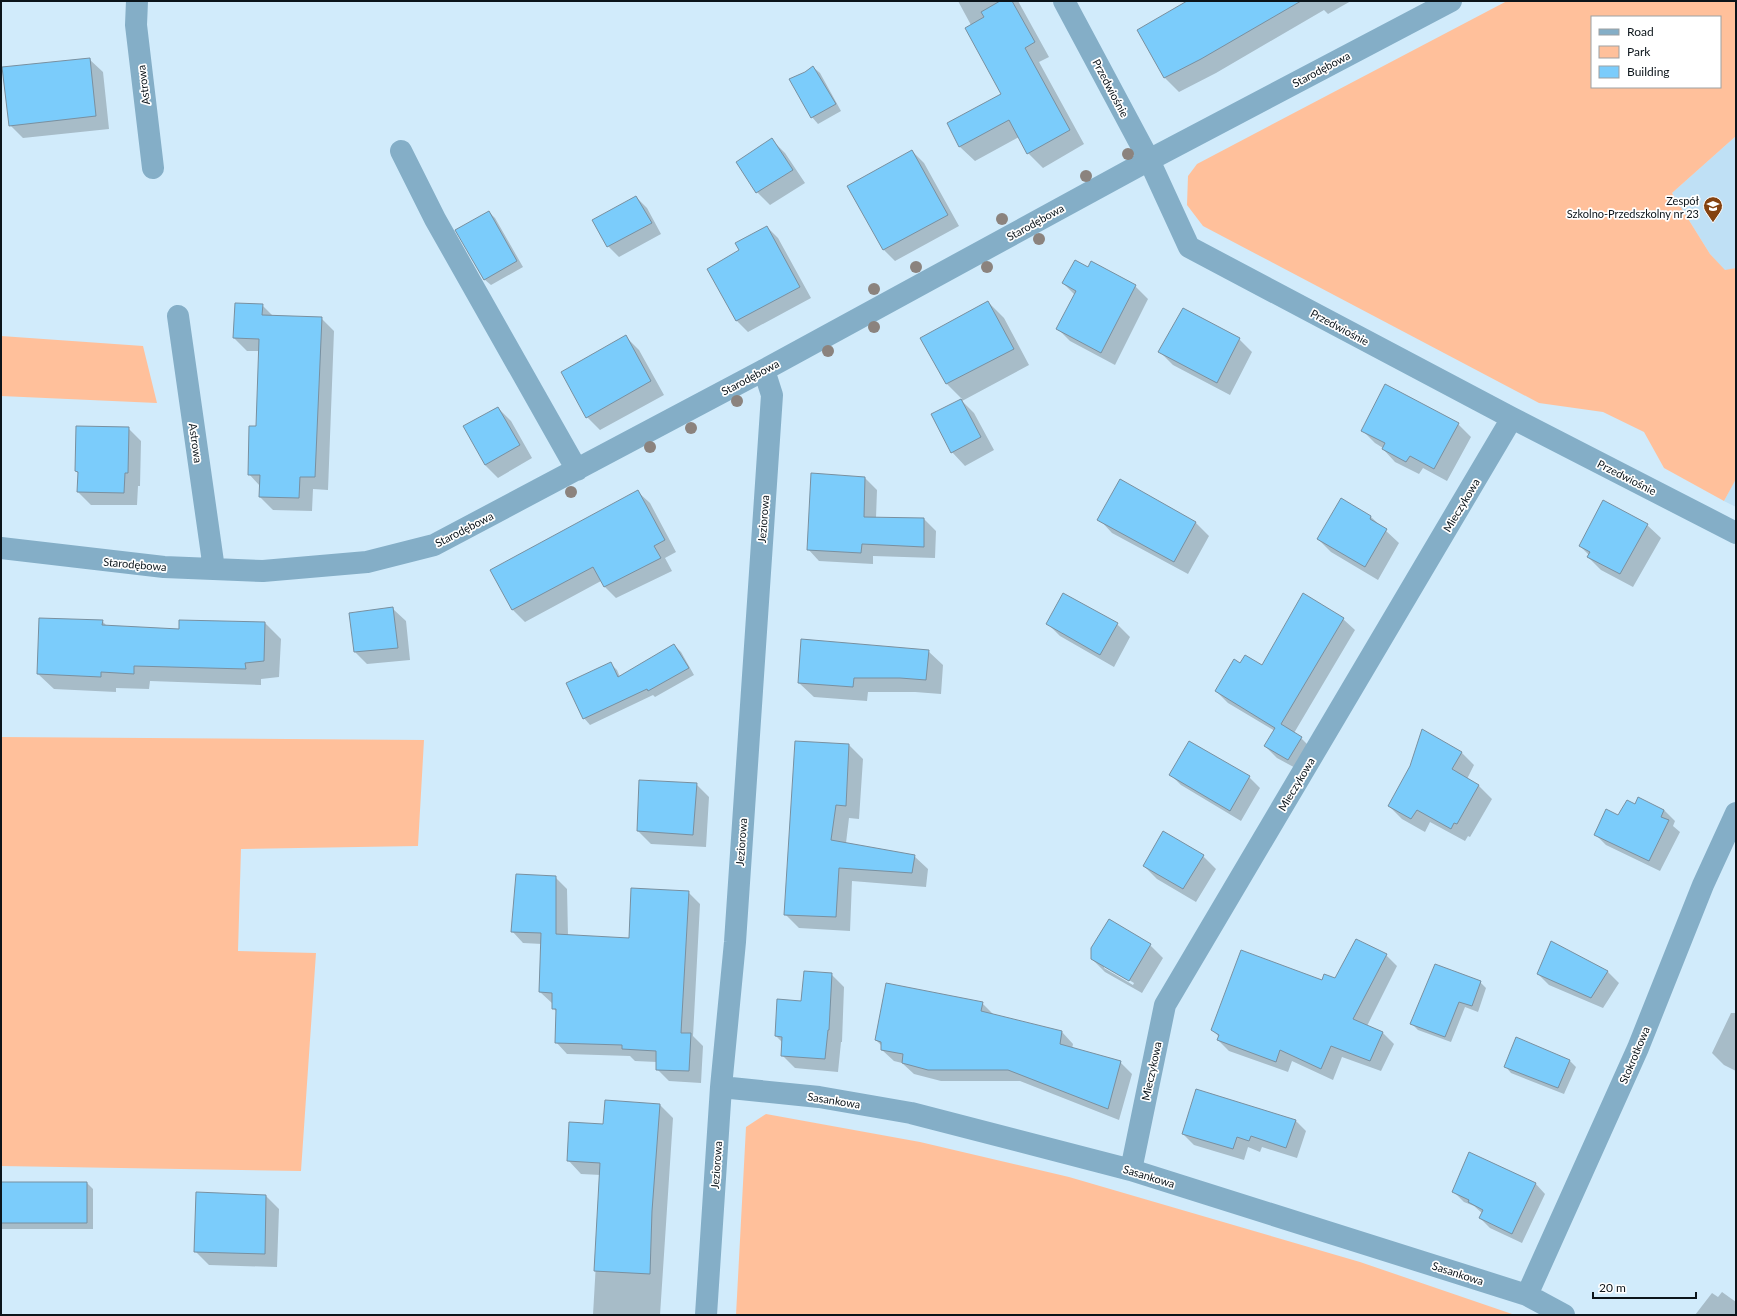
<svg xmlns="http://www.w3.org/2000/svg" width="1737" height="1316" font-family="Lato,sans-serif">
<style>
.built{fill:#bfe0f5}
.green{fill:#ffc09b;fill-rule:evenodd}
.shadow{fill:#0003;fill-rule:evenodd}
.building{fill:#7bccfb;stroke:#7990a0}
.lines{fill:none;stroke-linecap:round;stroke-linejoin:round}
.minor{stroke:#84aec7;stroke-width:22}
.tree{fill:#8b837e}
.labels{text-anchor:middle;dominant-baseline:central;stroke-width:3.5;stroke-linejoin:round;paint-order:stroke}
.street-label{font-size:11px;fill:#0b141a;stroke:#fff}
.poi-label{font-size:11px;fill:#0b141a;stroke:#fff;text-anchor:end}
</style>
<rect width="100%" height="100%" fill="#d1ebfb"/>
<!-- built -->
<path class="built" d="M1736 136V268L1725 271 1710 254 1672 193Z
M1736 478V507L1724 501Z"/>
<!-- green -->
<path class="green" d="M1507 1H1736V136L1672 193 1710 254 1725 270 1736 268V479L1724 501 1664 468 1644 432 1603 412 1539 403 1203 226 1187 205 1188 176 1197 164ZM1592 17H1720V87H1592Z
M1 336 143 346 157 403 1 396Z
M1 737 424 740 418 846 241 849 238 951 316 953 301 1171 1 1166Z
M766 1114 920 1142 1069 1177 1360 1262 1515 1315H736L746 1127Z"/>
<!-- shadow -->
<path class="shadow" d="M958 1H1018L1049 57 1039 62 1084 144 1043 168 1028 153 1019 137 975 161 960 147 948 123 1003 94 971 25Z
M1189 1H1351L1328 14 1324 10 1216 73 1179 92 1165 78Z
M89 59 103 72 109 129 23 138 10 125Z
M813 67 820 73 841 111 818 124 812 117 805 73Z
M772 140 785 153 805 183 770 205 757 192 738 162Z
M912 151 924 163 959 226 895 261 884 250 848 186Z
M636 197 647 208 661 234 619 257 608 246 594 220Z
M489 212 495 218 523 267 491 285 484 279Z
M767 227 778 238 811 298 748 332 737 321 708 269 741 251Z
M1088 268 1135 286 1148 299 1115 365 1070 341 1057 328 1075 295 1063 283Z
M988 302 1004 318 1029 365 962 401 974 413 994 450 965 466 952 452 932 414 962 399 947 384 922 338Z
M262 305 274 317 321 318 334 331 328 490 313 489 312 511 273 510 260 497V486L249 474 257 427 260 351H247L234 338Z
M626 337 639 350 664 395 600 430 587 417Z
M1239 339 1252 352 1230 395 1173 365 1160 352Z
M498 408 511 421 532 458 498 478 485 465Z
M1458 424 1471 437 1447 481 1423 468 1419 474 1395 462 1383 449V448L1375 443 1362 430Z
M128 428 141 441 140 486H138L137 505H91L78 492 79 474 76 471Z
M865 478 877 490 876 518 924 519 936 531 935 558 873 556V564L819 561 808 549Z
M1120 481 1196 523 1209 536 1188 574 1112 533 1099 519Z
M638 492 650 503 676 552 665 558 672 571 616 598 604 586 601 581 525 622 513 610 492 570Z
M1341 500 1371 517 1399 543 1378 580 1331 552 1318 539Z
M1647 525 1661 538 1633 587 1601 570 1588 557 1589 555 1580 546Z
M393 609 406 621 410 660 367 664 355 652Z
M1343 619 1355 630 1294 733 1301 738 1313 750 1301 771 1277 758 1265 746 1275 731 1228 703 1216 691 1240 664 1263 667Z
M102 621 107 626 180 630 265 623 281 639 279 677 261 679V685L150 681 149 689 116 688V692L54 689 38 674Z
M1047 623 1117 624 1130 637 1114 667 1060 636Z
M674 645 681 652 694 675 655 697 653 695 590 725 584 718 610 663 617 670 620 677Z
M928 651 943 665 941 694 915 692H868L867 701 814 697 799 683Z
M1190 742 1249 777 1260 788 1241 821 1181 785 1170 774Z
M849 745 863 759 859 819 849 818 846 843 914 856 928 869 926 887 852 881 850 931 799 928 785 914Z
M1461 752 1474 765 1467 779 1479 786 1492 799 1470 837 1468 836 1465 841 1430 822 1425 832 1402 819 1389 806Z
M696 784 709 797 706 847 651 844 638 831Z
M1639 799 1664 810 1675 821 1673 826 1680 832 1660 871 1606 845 1595 834 1618 816 1636 806Z
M1203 856 1216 869 1196 902 1157 879 1144 866Z
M555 877 567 889 568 936 630 939 688 892 700 904 693 1036 703 1046 701 1083 669 1081 657 1069V1062L635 1061 630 1056 567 1054 556 1042 557 1012 553 1008V1004L540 992 542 944 523 943 512 931Z
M1551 942 1608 972 1619 983 1603 1008 1549 985 1538 974Z
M1150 945 1163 958 1142 993 1105 972 1092 959ZM1104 965 1134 983 1133 985 1104 968Z
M1386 955 1397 966 1367 1026 1383 1033 1394 1044 1381 1071 1342 1057 1333 1080 1292 1061 1288 1072 1229 1051 1218 1040 1219 1037 1212 1029 1323 981 1336 980Z
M831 974 844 987 842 1042H841L838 1072 795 1068 782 1055 783 1043 776 1036 802 1002Z
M1480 982 1486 988 1478 1012 1465 1007 1451 1042 1418 1030 1412 1024Z
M982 1003 994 1015 1062 1032 1073 1044 1072 1049 1120 1062 1132 1074 1119 1120 1020 1081H941L914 1074 902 1063 894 1061 882 1050V1046L876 1040Z
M1731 1013H1736V1071L1724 1065 1712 1053Z
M1517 1038 1570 1061 1576 1067 1564 1094 1511 1073 1505 1066Z
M606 1101 660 1105 673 1118 660 1315H593L601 1175 581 1174 568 1160 604 1125Z
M1295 1120 1306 1131 1297 1158 1262 1147 1260 1152 1248 1147 1244 1160 1194 1145 1183 1134Z
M1 1183H87L93 1189V1229H1Z
M1535 1183 1545 1194 1522 1243 1490 1228 1480 1218 1482 1213 1474 1206 1464 1202 1454 1192Z
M266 1196 279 1209 277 1267 209 1265 196 1252Z
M1722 1292 1736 1302V1315H1695L1712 1293 1718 1297Z"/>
<!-- building -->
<path class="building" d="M1000 1H1012L1035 42 1025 48 1070 130 1027 154 1009 120 959 147 947 123 1001 94 965 28 984 17 981 12Z
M1187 1H1301L1201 59 1164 78 1137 30Z
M90 58 96 116 9 126 2 67Z
M813 66 836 104 811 118 789 79 805 72Z
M772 138 793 170 756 193 736 162Z
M912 150 948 215 883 250 847 186Z
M636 196 652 223 607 247 592 220Z
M489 211 517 261 484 280 455 230Z
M767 226 800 287 736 321 707 269 739 250 735 243Z
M1075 260 1088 267 1091 261 1136 285 1101 353 1056 329 1076 291 1062 283Z
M988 301 1014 349 946 384 920 338Z
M235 303 263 304 262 315 322 317 315 477H300L299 498 259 497 260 475H248L249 426H256L259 339 233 338Z
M1183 308 1240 338 1217 383 1158 352Z
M626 335 651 381 586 418 561 372Z
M1385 384 1459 423 1434 469 1410 456 1406 462 1382 449 1385 443 1361 431Z
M961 399 981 437 951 453 931 414Z
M498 407 520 445 485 465 463 426Z
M76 426 129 427 128 473H125L124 493 77 492 78 472 75 471Z
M811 473 865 477 864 517 924 518V547L862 544 861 553 807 550Z
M1120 479 1196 522 1174 562 1097 520Z
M638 490 665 540 654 546 661 558 604 587 593 567 512 610 490 570Z
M1341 498 1371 516 1370 519 1387 529 1365 567 1317 539Z
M1603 500 1648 524 1620 574 1587 557 1590 552 1579 546Z
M1063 593 1118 623 1100 655 1046 624Z
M1303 593 1344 618 1281 724 1302 737 1288 760 1264 746 1275 728 1215 691 1234 659 1240 663 1245 655 1262 665Z
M393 607 398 648 354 652 349 613Z
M39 618 103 620 102 625 179 629V620L265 622 264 661 245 663 246 669 134 666V674L101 672V677L37 674Z
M801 639 929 650 926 680 900 678H854L853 687 798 683Z
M674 644 689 668 648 691 647 689 583 719 566 683 611 662 618 677Z
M1422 729 1462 752 1452 769 1479 785 1457 824 1454 823 1451 829 1417 810 1411 819 1388 806 1410 766Z
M795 741 849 744 846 806 836 805 831 840 915 855 912 873 839 868 836 917 784 915Z
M1189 741 1250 776 1230 811 1169 775Z
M639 780 697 783 693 835 637 831Z
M1638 797 1664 810 1661 817 1669 820 1649 861 1594 835 1606 809 1618 815 1627 800 1635 804Z
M1163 831 1204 855 1183 889 1143 866Z
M516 874 556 876V934L629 938 631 888 689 891 681 1033H691L689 1071 656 1070V1051L622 1049V1045L555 1043 556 1009H552V993L539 992 541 933 511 932Z
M1109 919 1151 944 1129 981 1091 959V948Z
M1356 939 1387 954 1353 1019 1383 1032 1370 1061 1331 1046 1321 1069 1280 1050 1276 1062 1217 1040 1219 1035 1211 1030 1241 950 1322 980 1324 974 1335 978Z
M1551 941 1608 971 1591 998 1537 974Z
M1435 964 1481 981 1472 1006 1459 1002 1445 1037 1410 1024Z
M804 971 832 973 829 1030H828L825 1059 781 1056 782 1037 775 1036 777 999 801 1001Z
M886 983 983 1002 981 1011 1062 1031 1060 1044 1121 1061 1108 1109 1008 1070H928L902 1063 903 1054 881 1050V1042L875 1040Z
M1516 1037 1570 1060 1558 1088 1504 1067Z
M1196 1089 1296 1120 1286 1148 1251 1136 1249 1141 1237 1137 1233 1149 1182 1134Z
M605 1100 660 1104 652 1211 650 1274 594 1271 600 1163 567 1161 569 1122 603 1124Z
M1469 1152 1536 1183 1512 1234 1479 1218 1483 1210 1468 1202 1469 1200 1452 1192Z
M1 1182H87V1223H1Z
M196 1192 266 1195 265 1254 194 1252Z"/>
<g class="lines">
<!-- minor -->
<path class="minor" d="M137 1 136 25 153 168
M1064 1 1149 160 1189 247 1512 418 1736 533
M401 151 435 219 577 470
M178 316 214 569
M1 548 164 567 263 571 367 562 434 545 764 370 1149 160 1451 1
M721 1087 819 1097 911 1113 1131 1170 1527 1295 1564 1315
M1131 1170 1165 1005 1512 418
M1527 1295 1638 1048 1703 885 1736 813
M706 1315 721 1087 735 942 772 395 764 370"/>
</g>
<!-- trees -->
<g class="tree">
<circle cx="1128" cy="154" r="6"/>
<circle cx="1086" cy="176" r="6"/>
<circle cx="1002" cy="219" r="6"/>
<circle cx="1039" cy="239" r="6"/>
<circle cx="916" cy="267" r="6"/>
<circle cx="987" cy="267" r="6"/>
<circle cx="874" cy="289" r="6"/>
<circle cx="874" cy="327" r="6"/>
<circle cx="828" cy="351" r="6"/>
<circle cx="737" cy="401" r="6"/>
<circle cx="691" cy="428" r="6"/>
<circle cx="650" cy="447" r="6"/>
<circle cx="571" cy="492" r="6"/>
</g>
<!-- icons -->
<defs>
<symbol id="school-pin" viewBox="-11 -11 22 30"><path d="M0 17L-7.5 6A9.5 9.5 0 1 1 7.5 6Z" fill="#844210" stroke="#fff"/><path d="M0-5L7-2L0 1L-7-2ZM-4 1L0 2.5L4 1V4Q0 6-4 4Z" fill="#fff"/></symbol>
</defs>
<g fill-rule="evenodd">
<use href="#school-pin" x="1702" y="195" width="22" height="30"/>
</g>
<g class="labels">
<!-- street labels -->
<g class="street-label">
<text transform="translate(1321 69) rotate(-28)">Starodębowa</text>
<text transform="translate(143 85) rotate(-97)">Astrowa</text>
<text transform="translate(1111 88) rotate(62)">Przedwiośnie</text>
<text transform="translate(1035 222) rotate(-29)">Starodębowa</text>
<text transform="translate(1340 327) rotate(28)">Przedwiośnie</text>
<text transform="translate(750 377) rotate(-28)">Starodębowa</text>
<text transform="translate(196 443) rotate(82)">Astrowa</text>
<text transform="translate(1627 477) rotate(27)">Przedwiośnie</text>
<text transform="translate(1461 505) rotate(-59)">Mieczykowa</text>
<text transform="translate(763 519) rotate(-86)">Jeziorowa</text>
<text transform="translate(464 529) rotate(-27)">Starodębowa</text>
<text transform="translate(135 564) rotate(5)">Starodębowa</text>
<text transform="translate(1296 784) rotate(-59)">Mieczykowa</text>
<text transform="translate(741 842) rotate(-86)">Jeziorowa</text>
<text transform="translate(1634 1055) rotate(-67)">Stokrotkowa</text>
<text transform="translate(1151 1071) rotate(-78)">Mieczykowa</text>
<text transform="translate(834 1100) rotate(9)">Sasankowa</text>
<text transform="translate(716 1165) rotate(-86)">Jeziorowa</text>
<text transform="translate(1149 1176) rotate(17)">Sasankowa</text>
<text transform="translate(1458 1273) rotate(18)">Sasankowa</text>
</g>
<!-- poi labels -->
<g class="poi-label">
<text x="1699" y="200">Zespół<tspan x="1699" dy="13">Szkolno-Przedszkolny nr 23</tspan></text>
</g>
</g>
<!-- border -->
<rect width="1737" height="1316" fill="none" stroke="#0b141a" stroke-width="4"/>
<!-- legend -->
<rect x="1591" y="16" width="130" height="72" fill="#ffffff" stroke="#9da1a3"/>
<rect x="1599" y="29" width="20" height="6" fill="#84aec7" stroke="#9da1a3"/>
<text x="1627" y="36" font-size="12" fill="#0b141a">Road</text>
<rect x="1599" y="46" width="20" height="12" fill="#ffc09b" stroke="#9da1a3"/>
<text x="1627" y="56" font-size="12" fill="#0b141a">Park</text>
<rect x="1599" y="66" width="20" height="12" fill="#7bccfb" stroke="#9da1a3"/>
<text x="1627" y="76" font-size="12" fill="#0b141a">Building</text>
<!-- scale -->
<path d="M1593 1292v6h103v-6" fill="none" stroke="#0b141a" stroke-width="2"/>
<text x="1599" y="1292" font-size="12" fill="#0b141a" stroke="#ffffff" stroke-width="3" paint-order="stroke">20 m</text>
</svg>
